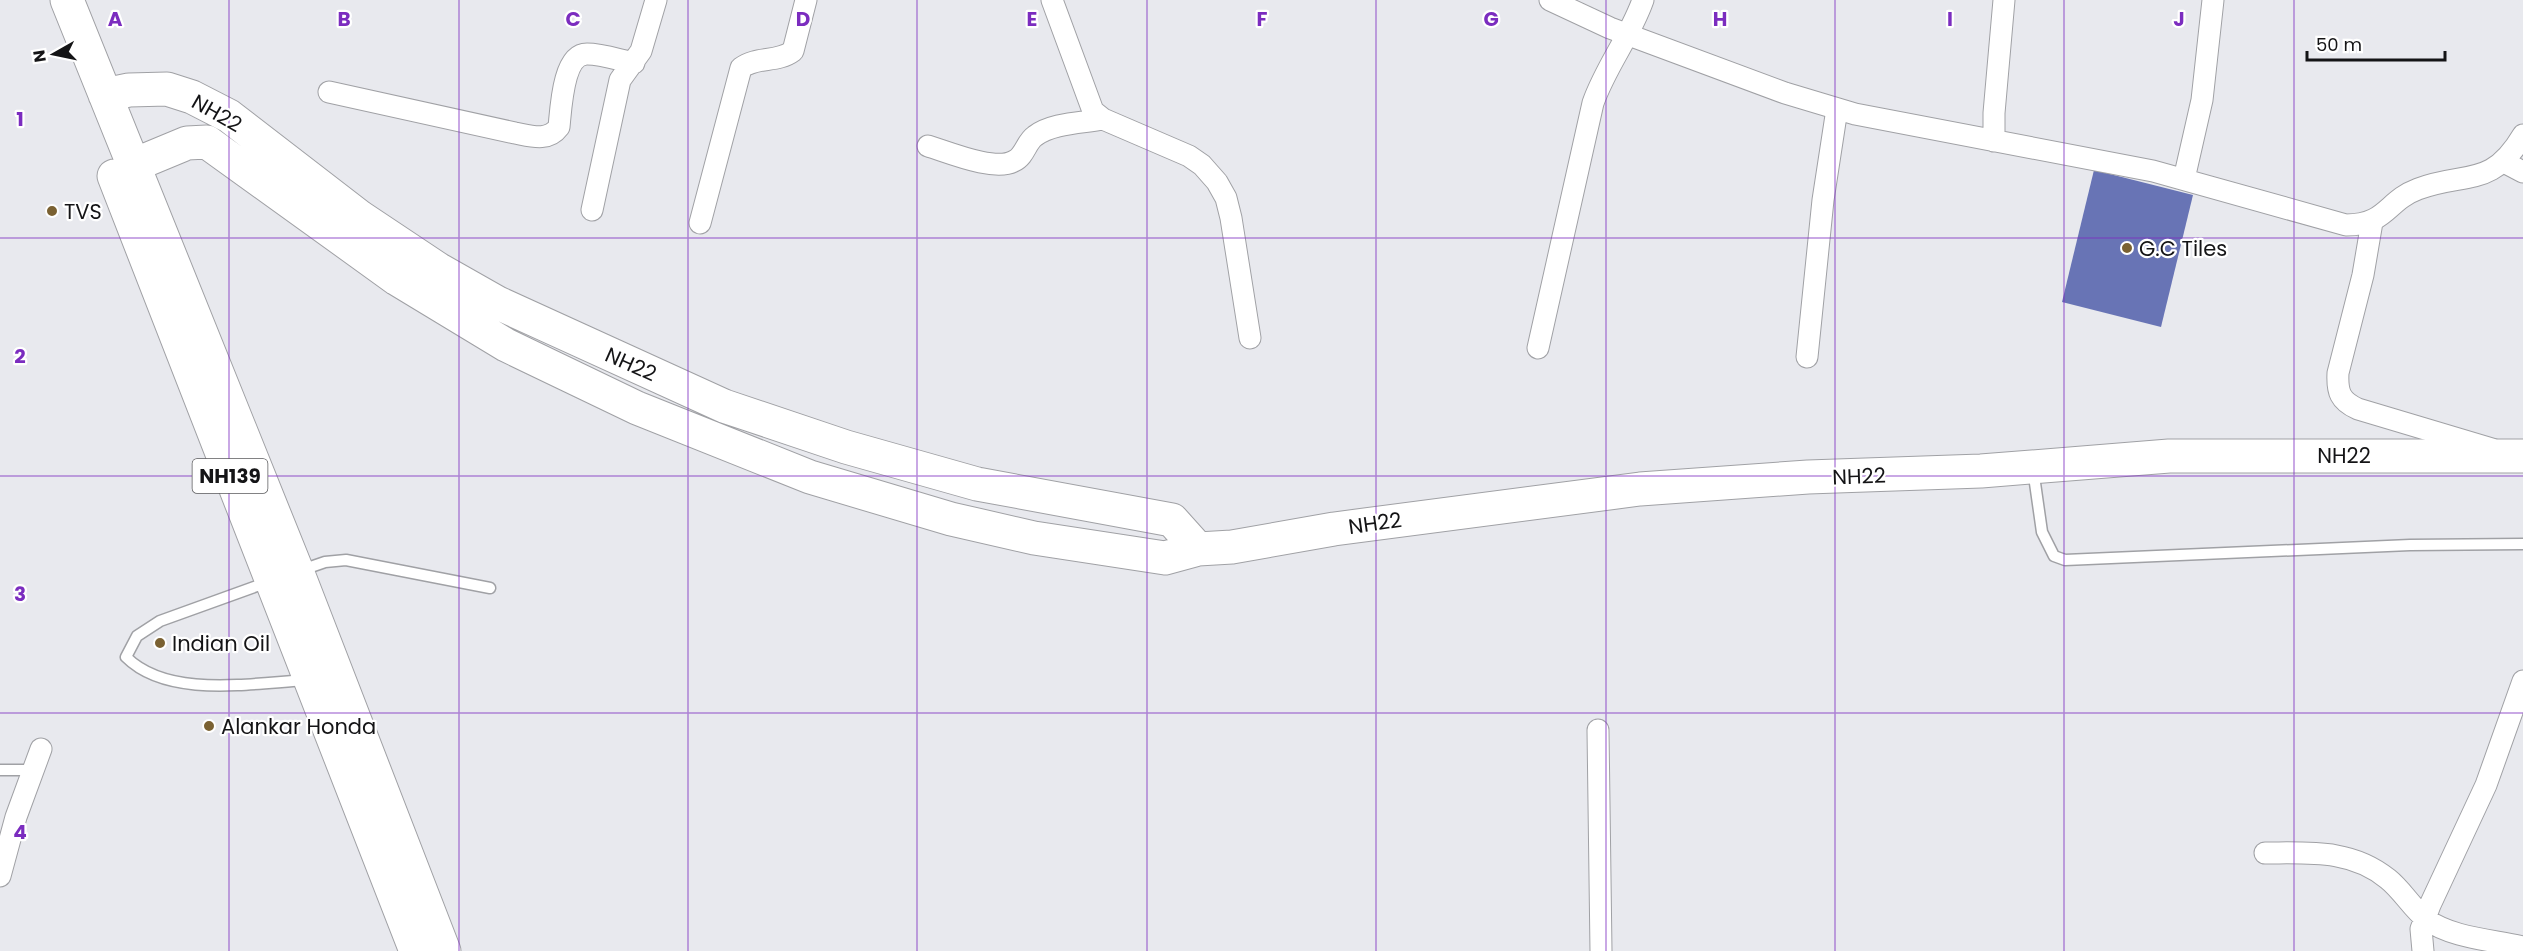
<svg xmlns="http://www.w3.org/2000/svg" width="2523" height="951" font-family="Poppins,sans-serif">
<style>
.building{fill:#6874b5}
.lines{fill:none;stroke-linecap:round;stroke-linejoin:round}
.service-casing{stroke:#a0a1a5;stroke-width:13}
.minor-casing{stroke:#a0a1a5;stroke-width:23}
.trunk-casing{stroke:#a0a1a5;stroke-width:35}
.service{stroke:#fff;stroke-width:10}
.minor{stroke:#fff;stroke-width:21}
.trunk{stroke:#fff;stroke-width:33}
.grid{fill:none;stroke:#7b2cbf;stroke-width:1.5;stroke-opacity:0.55}
.poi-dot{fill:#7a6132;stroke:#fff;stroke-width:2}
.labels{text-anchor:middle;dominant-baseline:central;stroke-width:4.5;stroke-linejoin:round;paint-order:stroke}
.shield{fill:#fff;stroke:#5a5a5c;stroke-width:1.5}
.shield-label{font-size:20px;font-weight:bold;fill:#141416}
.street-label{font-size:21px;fill:#141416;stroke:#fff}
.poi-label{font-size:21px;fill:#141416;stroke:#fff;text-anchor:start}
.grid-label{font-size:20px;text-anchor:middle;font-weight:bold;fill:#7b2cbf;stroke:#fff;stroke-width:4.5;stroke-linejoin:round;paint-order:stroke}
</style>
<rect width="100%" height="100%" fill="#e8e9ee"/>
<!-- building -->
<path class="building" d="M2094 170 2193 195 2161 327 2062 302Z"/>
<g class="lines">
<defs>
<path id="service" d="M2033 469 2042 532 2054 556 2065 560 2410 545 2523 544
M299 571 325 562 346 560 490 588
M268 582 160 621 137 636 126 657C168 699 252 683 307 680
M0 770H32"/>
<path id="minor" d="M1052 0 1093 111 1103 119 1189 156 1202 165 1217 182 1226 198 1231 218 1250 338
M1550 0 1610 28 1785 93 1855 114 2153 171 2346 225C2387 225 2386 201 2418 189 2466 171 2491 189 2523 135
M329 92 515 133C531 136 548 142 559 127 561 108 563 54 587 54 602 54 619 60 634 63
M1994 141V113L2004 0
M928 146C948 152 995 172 1014 161 1025 156 1026 142 1035 136 1052 123 1082 123 1103 119
M2504 162 2523 172
M2184 179 2202 100 2213 0
M592 210 620 80 641 51 656 0
M2372 222 2363 275 2338 373C2337 392 2340 401 2358 409L2492 449
M700 223 741 68C757 56 777 63 793 51L806 0
M1538 348 1593 103C1606 66 1630 37 1643 0
M1807 357 1823 200 1837 109
M1598 730 1601 951
M2265 853C2309 853 2351 849 2388 879 2402 890 2412 908 2426 919 2451 938 2493 940 2523 947
M0 876 16 817 41 749
M2423 951 2421 929 2430 905 2486 785 2523 681"/>
<path id="trunk" d="M67 0 297 571 444 951
M105 95 129 90 167 89 192 97 229 116 360 217 438 269 498 303 724 406 846 447 977 484 1172 520 1198 549
M134 165 187 143 207 142 397 279 506 345 637 408 810 477 951 519 1034 538 1165 558 1198 549 1232 547 1334 529 1640 489 1808 477 1981 471 2169 456H2523
M114 176 416 951"/>
</defs>
<!-- service casing -->
<use href="#service" class="service-casing"/>
<!-- minor casing -->
<use href="#minor" class="minor-casing"/>
<!-- trunk casing -->
<use href="#trunk" class="trunk-casing"/>
<!-- service -->
<use href="#service" class="service"/>
<!-- minor -->
<use href="#minor" class="minor"/>
<!-- trunk -->
<use href="#trunk" class="trunk"/>
</g>
<!-- grid -->
<path class="grid" d="M229 0V951M459 0V951M688 0V951M917 0V951M1147 0V951M1376 0V951M1606 0V951M1835 0V951M2064 0V951M2294 0V951M0 238H2523M0 476H2523M0 713H2523"/>
<!-- markers -->
<g class="poi-dot">
<circle cx="52" cy="211" r="6"/>
<circle cx="2127" cy="248" r="6"/>
<circle cx="160" cy="643" r="6"/>
<circle cx="209" cy="726" r="6"/>
</g>
<g class="labels">
<!-- shield labels -->
<rect class="shield" x="192.5" y="459" width="75" height="34" rx="4.5"/>
<g class="shield-label">
<text x="230" y="476">NH139</text>
</g>
<!-- street labels -->
<g class="street-label">
<text transform="translate(217 113) rotate(30)">NH22</text>
<text transform="translate(631 364) rotate(24)">NH22</text>
<text x="2344" y="455">NH22</text>
<text transform="translate(1859 476) rotate(-2)">NH22</text>
<text transform="translate(1375 523) rotate(-8)">NH22</text>
</g>
<!-- poi labels -->
<g class="poi-label">
<text x="64" y="211">TVS</text>
<text x="2139" y="248">G.C Tiles</text>
<text x="172" y="643">Indian Oil</text>
<text x="221" y="726">Alankar Honda</text>
</g>
</g>
<g class="grid-label">
<text x="115" y="26">A</text>
<text x="344" y="26">B</text>
<text x="573" y="26">C</text>
<text x="803" y="26">D</text>
<text x="1032" y="26">E</text>
<text x="1262" y="26">F</text>
<text x="1491" y="26">G</text>
<text x="1720" y="26">H</text>
<text x="1950" y="26">I</text>
<text x="2179" y="26">J</text>
<text x="20" y="126">1</text>
<text x="20" y="363">2</text>
<text x="20" y="601">3</text>
<text x="20" y="839">4</text>
</g>
<!-- north arrow -->
<g transform="translate(54 54) rotate(261)" stroke="#ffffff" stroke-width="4.5" paint-order="stroke">
<path d="M0-4.5L10 22L0 15L-10 22Z" fill="#141416"/>
<text y="-9" font-size="16" font-weight="bold" text-anchor="middle" fill="#141416">N</text>
</g>
<!-- scale -->
<path d="M2307 51v9h138v-9" fill="none" stroke="#141416" stroke-width="3"/>
<text x="2316" y="51" font-size="18" fill="#141416" stroke="#ffffff" stroke-width="4.5" paint-order="stroke">50 m</text>
</svg>
